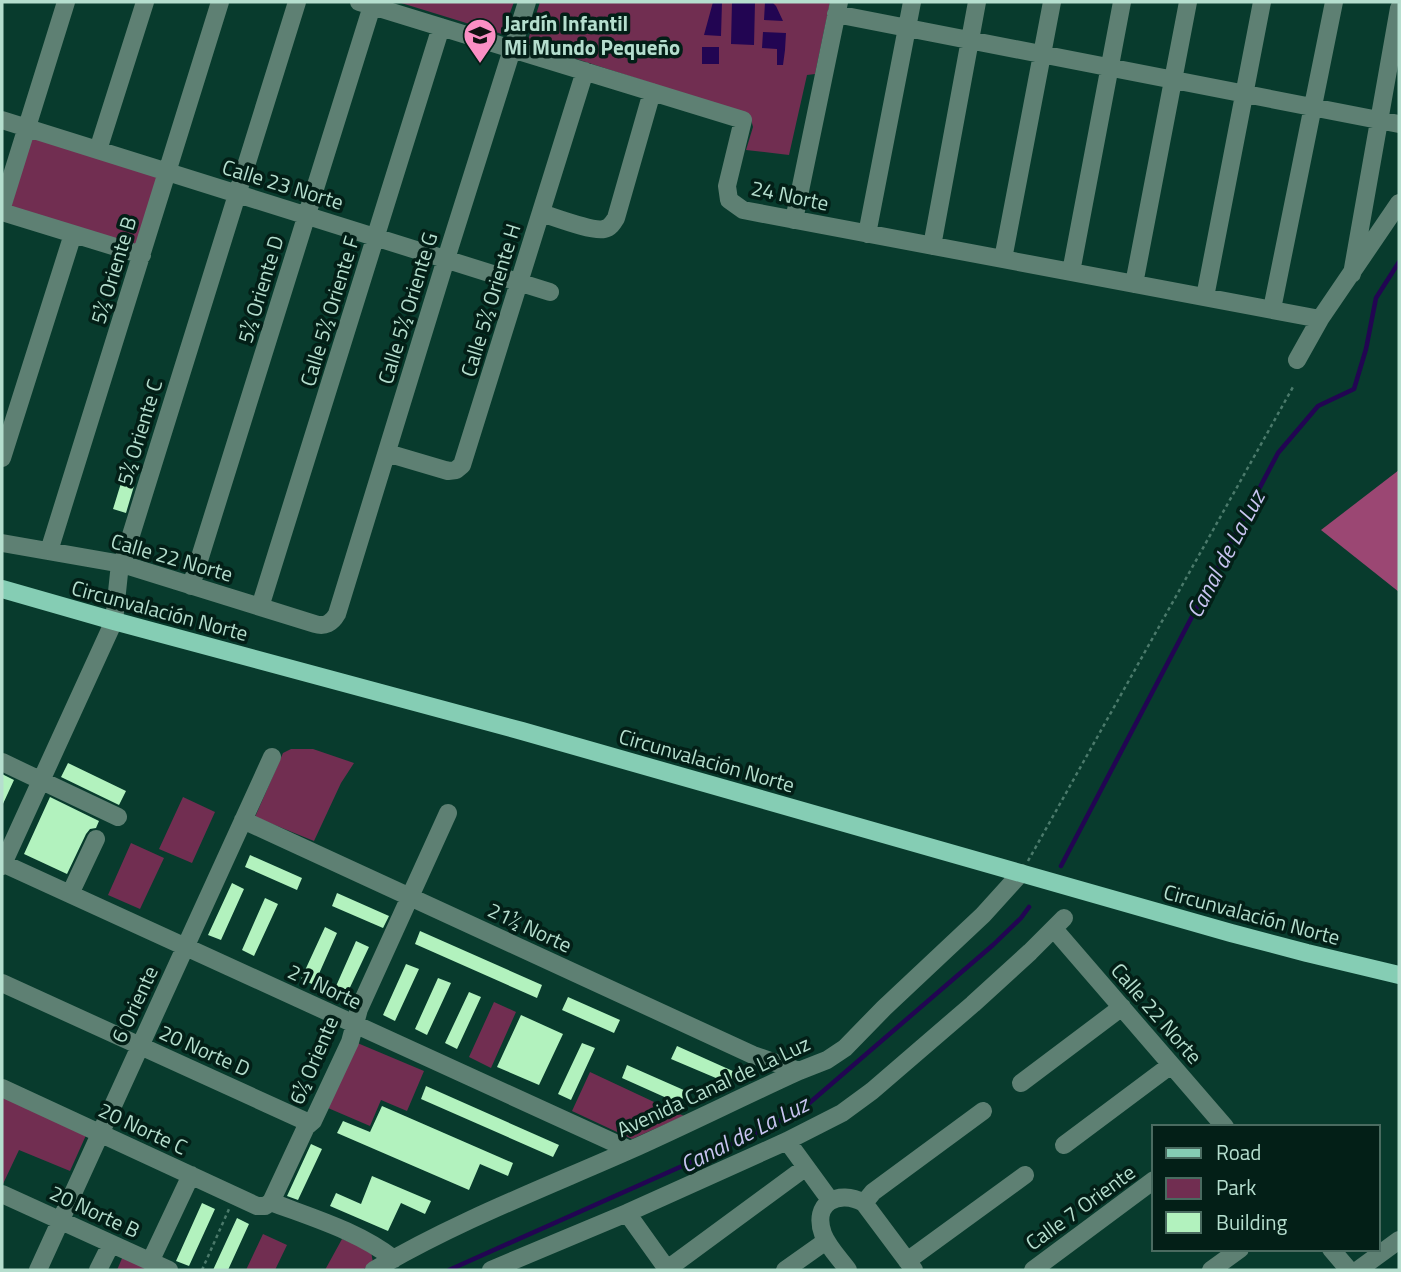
<svg xmlns="http://www.w3.org/2000/svg" width="1401" height="1272" font-family="'Titillium Web',sans-serif">
<style>
.green{fill:#712e51}
.forest{fill:#9b4773}
.water{fill:#220552}
.lines{fill:none;stroke-linecap:round;stroke-linejoin:round}
.stream{stroke:#220552;stroke-width:4.5}
.building{fill:#b2f2be}
.path{stroke:#4b7a6b;stroke-width:2.5;stroke-dasharray:3.5 3.5;stroke-linecap:butt}
.minor{stroke:#5e8073;stroke-width:18}
.major{stroke:#85cdb4;stroke-width:18}
.labels{text-anchor:middle;dominant-baseline:central;stroke-width:7;stroke-linejoin:round;paint-order:stroke}
.poi-label{font-size:21px;font-weight:bold;fill:#b5dece;stroke:#031f17;text-anchor:start}
.street-label{font-size:21px;fill:#b5dece;stroke:#031f17}
.water-label{font-size:23px;font-style:italic;fill:#c8c4f0;stroke:#031f17}
</style>
<rect width="100%" height="100%" fill="#083b2d"/>
<!-- green -->
<path class="green" d="M398 2H514L502 34Z
M540 2H830L815 74 807 75 789 155 746 150 753 127 750 115 527 43Z
M32 136 158 176 136 246 11 207Z
M291 749H313L354 763 341 783 314 841 255 817 283 753Z
M183 797 215 812 192 863 159 849Z
M131 843 164 858 140 909 108 895Z
M494 1002 516 1012 491 1068 469 1057Z
M355 1042 424 1071 407 1111 381 1100 370 1126 328 1108Z
M590 1072 684 1116 632 1139 572 1111Z
M2 1094 87 1133 70 1171 19 1150 2 1186Z
M263 1234 287 1245 275 1270H246Z
M342 1239 371 1251 373 1263 362 1270H325Z
M123 1256 154 1270H117Z"/>
<!-- forest -->
<path class="forest" d="M1399 470V592L1321 530Z"/>
<!-- water -->
<path class="water" d="M713 2H722L721 36 704 35Z
M732 2H755L754 45 731 44Z
M765 2H772L776 6 783 21 764 20Z
M763 32 786 33 785 50 783 65H777V49L762 48Z
M702 47H719V64H702Z"/>
<g class="lines">
<!-- stream -->
<path class="stream" d="M1061 866 1278 453 1318 406 1354 389 1366 349 1376 298 1399 262
M449 1270 763 1130 807 1105 993 945 1021 918 1029 907"/>
</g>
<!-- building -->
<path class="building" d="M121 483 134 486 126 513 113 509Z
M68 763 126 791 119 805 61 777Z
M2 774 14 780 2 806Z
M50 797 99 821 96 828 90 829 86 834 67 874 24 854Z
M250 855 302 878 297 890 245 867Z
M232 883 244 889 221 940 208 935Z
M337 893 389 916 383 928 332 906Z
M265 898 278 904 254 956 242 950Z
M325 927 337 933 314 985 301 979Z
M420 931 542 985 537 998 415 944Z
M356 941 369 947 345 998 333 993Z
M406 964 419 969 395 1021 383 1015Z
M438 978 451 983 427 1035 415 1029Z
M469 992 481 997 457 1049 445 1043Z
M568 997 620 1020 614 1033 562 1010Z
M521 1015 563 1034 539 1085 497 1067Z
M582 1043 595 1048 571 1100 558 1094Z
M677 1046 735 1072 730 1084 671 1059Z
M627 1065 686 1091 680 1104 622 1078Z
M426 1086 559 1145 553 1157 421 1099Z
M382 1106 513 1163 508 1176 480 1164 469 1190 337 1133 343 1121 370 1132Z
M311 1144 322 1149 298 1200 287 1196Z
M372 1176 431 1201 425 1214 401 1203 388 1231 330 1206 336 1193 361 1204Z
M202 1203 215 1209 189 1266 176 1261Z
M237 1218 249 1224 228 1270H213Z"/>
<g class="lines">
<!-- path -->
<path class="path" d="M1028 861 1293 387
M202 1270 229 1209"/>
<!-- minor -->
<path class="minor" d="M359 2 743 120 727 186 729 200 743 210 1320 319
M836 14 1399 124
M2 120 550 292
M98 150 145 2
M2 207 66 2
M2 212 142 255
M541 213C554 217 593 232 604 229 610 228 613 223 616 218L652 92
M794 220 839 2
M867 234 912 2
M932 246 977 2
M1003 259 1052 2
M1071 272 1122 2
M1352 274 1399 8
M1134 284 1188 2
M1205 297 1262 2
M1272 309 1334 2
M1297 360 1320 319 1399 203
M387 453 448 471 456 470 462 465 585 71
M2 458 73 234
M2 543 122 564 315 624C325 627 332 623 337 614L446 259 527 2
M49 551 220 2
M191 586 372 6
M260 607 441 27
M2 762 118 817
M243 820 753 1055 799 1071
M2 863 630 1150
M2 866 114 621 119 573 122 564 297 2
M70 894 96 839
M1054 929 1225 1127
M2 983 305 1121H313
M1021 1083 1122 1007
M2 1088 257 1206H265L271 1202 306 1127 313 1121 350 1042 359 1009 448 813
M787 1141 830 1200
M1064 1145 1171 1065
M2 1194 169 1270
M271 1202C313 1218 358 1231 394 1259
M864 1203 873 1192 983 1111
M627 1213 667 1269
M1331 1249 1349 1270
M907 1261 1025 1175
M150 1262 191 1175
M38 1270 272 757
M98 1270 111 1244
M374 1270C455 1222 544 1188 630 1150 686 1125 742 1097 799 1071L827 1060 845 1048 884 1008 983 915 1021 873
M491 1270 627 1213 787 1141 842 1113 872 1091 973 1004 1030 952 1064 918
M666 1270 806 1167
M785 1270 826 1241
M848 1270C840 1259 828 1247 823 1234 812 1203 838 1189 864 1203L914 1270
M1033 1270 1154 1180
M1211 1270 1240 1249
M1358 1270 1399 1240"/>
<!-- major -->
<path class="major" d="M2 589 114 621 522 731 1231 933 1307 953 1399 975"/>
</g>
<!-- icons -->
<defs>
<symbol id="school-pin" viewBox="-11 -11 22 30"><path d="M0 17L-7.5 6A9.5 9.5 0 1 1 7.5 6Z" fill="#fb8fc4" stroke="#031f17"/><path d="M0-5L7-2L0 1L-7-2ZM-4 1L0 2.5L4 1V4Q0 6-4 4Z" fill="#111"/></symbol>
</defs>
<g fill-rule="evenodd">
<use href="#school-pin" x="461" y="16" width="38" height="52"/>
</g>
<g class="labels">
<!-- poi labels -->
<g class="poi-label">
<text x="504" y="23">Jardín Infantil<tspan x="504" dy="24">Mi Mundo Pequeño</tspan></text>
</g>
<!-- street labels -->
<g class="street-label">
<text transform="translate(283 184) rotate(17)">Calle 23 Norte</text>
<text transform="translate(790 195) rotate(12)">24 Norte</text>
<text transform="translate(113 270) rotate(-73)">5½ Oriente B</text>
<text transform="translate(260 289) rotate(-73)">5½ Oriente D</text>
<text transform="translate(490 300) rotate(-73)">Calle 5½ Oriente H</text>
<text transform="translate(407 308) rotate(-73)">Calle 5½ Oriente G</text>
<text transform="translate(329 311) rotate(-73)">Calle 5½ Oriente F</text>
<text transform="translate(139 432) rotate(-73)">5½ Oriente C</text>
<text transform="translate(172 557) rotate(16)">Calle 22 Norte</text>
<text transform="translate(160 610) rotate(15)">Circunvalación Norte</text>
<text transform="translate(707 760) rotate(16)">Circunvalación Norte</text>
<text transform="translate(1252 914) rotate(15)">Circunvalación Norte</text>
<text transform="translate(530 927) rotate(25)">21½ Norte</text>
<text transform="translate(325 986) rotate(25)">21 Norte</text>
<text transform="translate(134 1004) rotate(-65)">6 Oriente</text>
<text transform="translate(1157 1013) rotate(49)">Calle 22 Norte</text>
<text transform="translate(205 1050) rotate(24)">20 Norte D</text>
<text transform="translate(313 1060) rotate(-67)">6½ Oriente</text>
<text transform="translate(713 1086) rotate(-25)">Avenida Canal de La Luz</text>
<text transform="translate(143 1128) rotate(25)">20 Norte C</text>
<text transform="translate(1080 1207) rotate(-36)">Calle 7 Oriente</text>
<text transform="translate(95 1211) rotate(25)">20 Norte B</text>
</g>
<!-- water labels -->
<g class="water-label">
<text transform="translate(1225 554) rotate(-62)">Canal de La Luz</text>
<text transform="translate(744 1134) rotate(-27)">Canal de La Luz</text>
</g>
</g>
<!-- border -->
<rect width="1401" height="1272" fill="none" stroke="#b5dece" stroke-width="7"/>
<!-- legend -->
<rect x="1152" y="1125" width="228" height="126" fill="#031f17" stroke="#4a6b60" stroke-width="2"/>
<rect x="1166" y="1148" width="35" height="10" fill="#85cdb4" stroke="#4a6b60" stroke-width="2"/>
<text x="1216" y="1160" font-size="21" fill="#b5dece">Road</text>
<rect x="1166" y="1178" width="35" height="21" fill="#712e51" stroke="#4a6b60" stroke-width="2"/>
<text x="1216" y="1195" font-size="21" fill="#b5dece">Park</text>
<rect x="1166" y="1212" width="35" height="21" fill="#b2f2be" stroke="#4a6b60" stroke-width="2"/>
<text x="1216" y="1230" font-size="21" fill="#b5dece">Building</text>
</svg>
